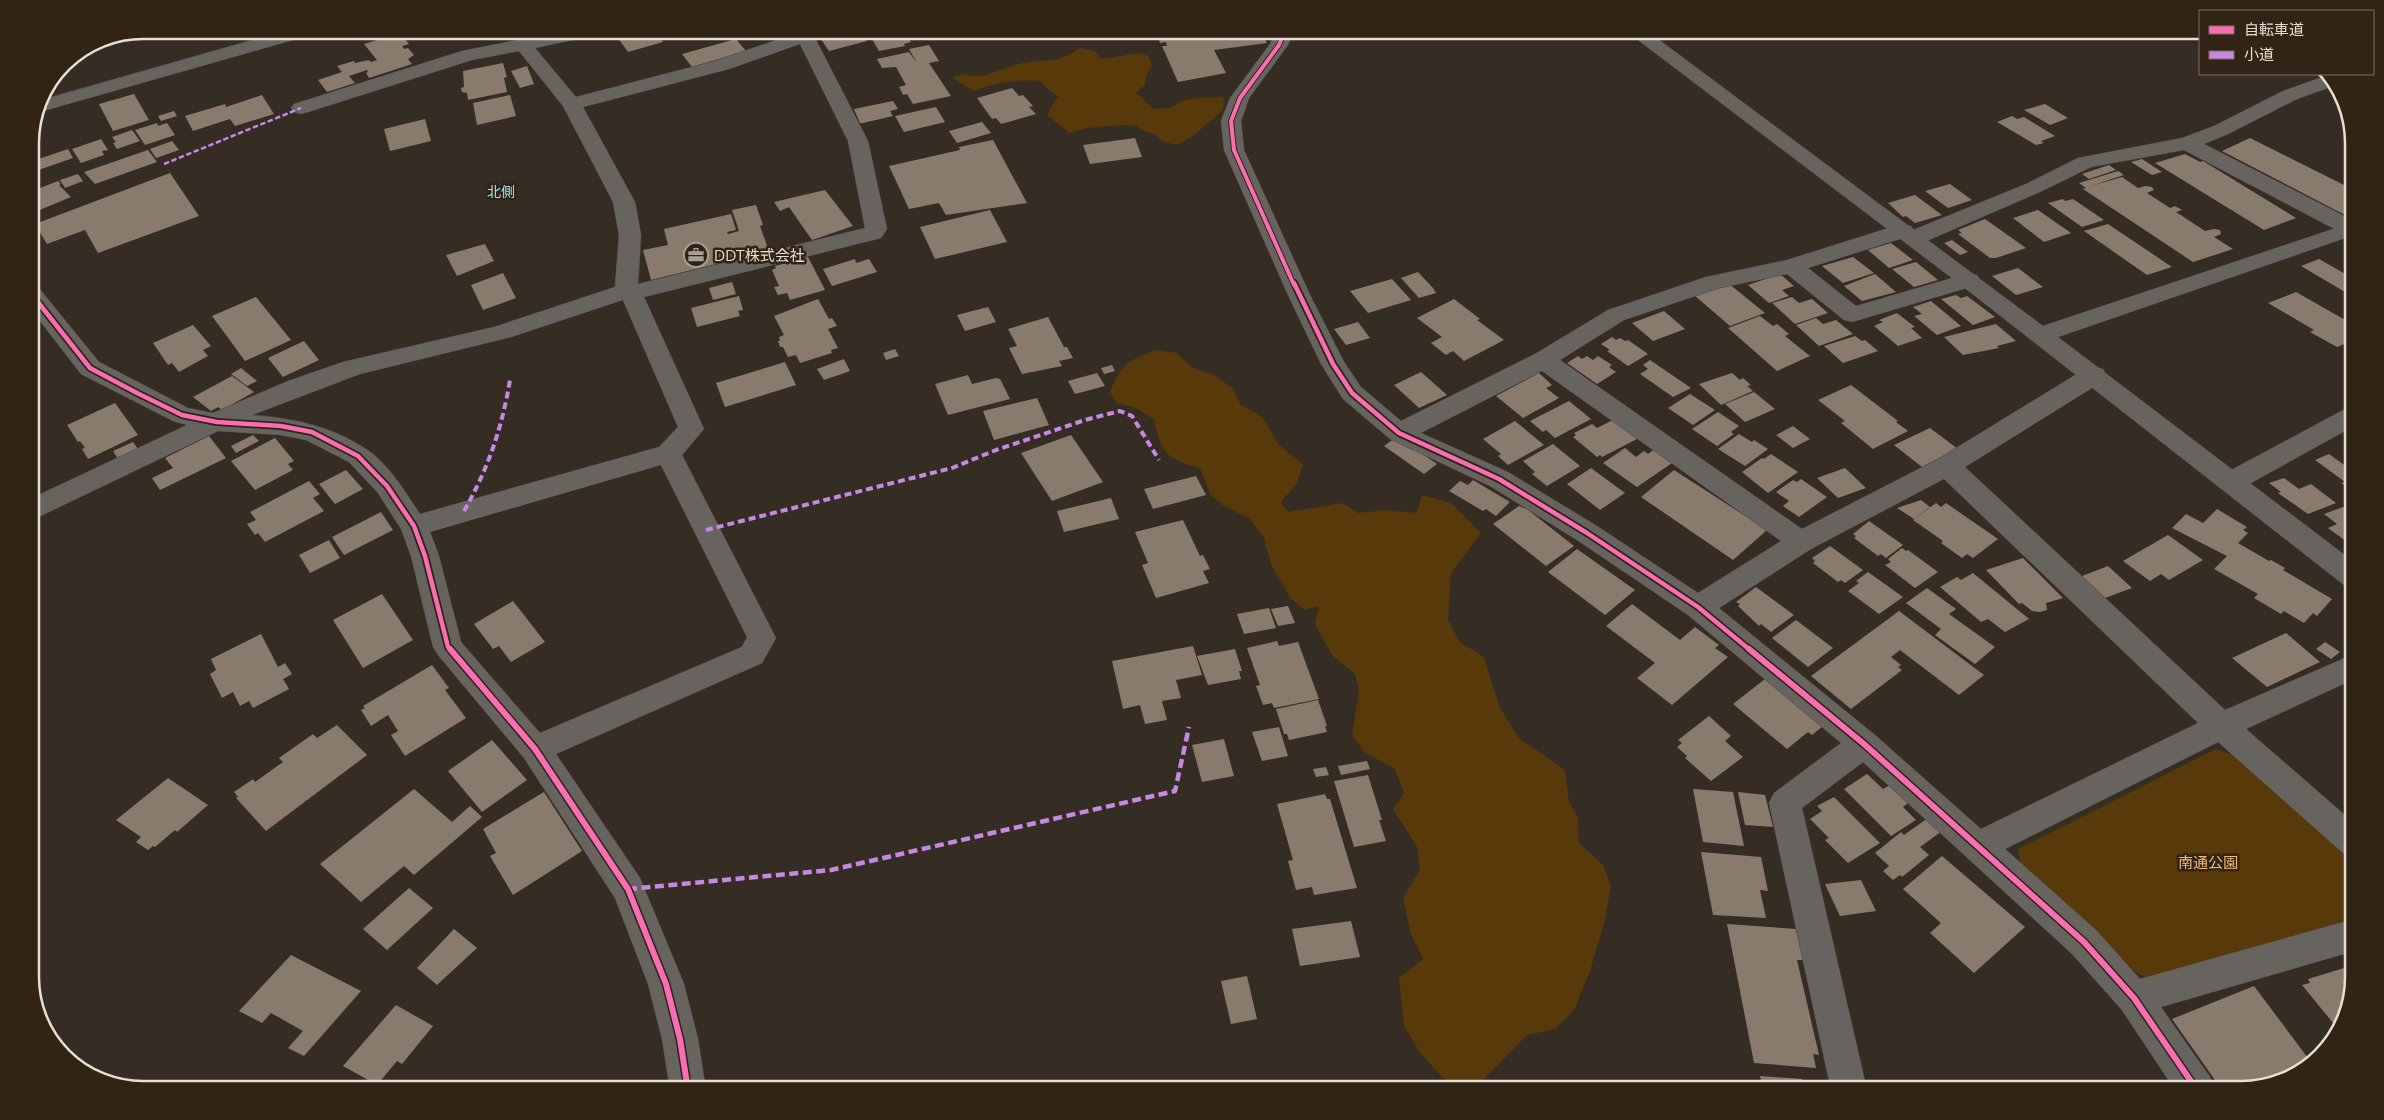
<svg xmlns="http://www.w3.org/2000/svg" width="2384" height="1120" font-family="Mulish,'Noto Sans JP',sans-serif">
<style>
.green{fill:#583909}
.building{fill:#887b6d}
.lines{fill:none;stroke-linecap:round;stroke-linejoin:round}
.minor-casing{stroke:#504942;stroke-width:1}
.tertiary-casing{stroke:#504942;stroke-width:1}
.minor{fill:#676460;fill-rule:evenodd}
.tertiary{fill:#676460;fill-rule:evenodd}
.quiet-far2{stroke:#c787e3;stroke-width:2.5;stroke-dasharray:5.5 2.5;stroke-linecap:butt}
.quiet-far1{stroke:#c787e3;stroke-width:4;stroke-dasharray:7 4;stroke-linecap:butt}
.quiet{stroke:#c787e3;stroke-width:4.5;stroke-dasharray:9 4.5;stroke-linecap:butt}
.cycleway-far2-casing{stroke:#312414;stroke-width:6}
.cycleway-far1-casing{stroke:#312414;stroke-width:8}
.cycleway-casing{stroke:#312414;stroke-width:9}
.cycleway-far2{stroke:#f96db3;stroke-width:4}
.cycleway-far1{stroke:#f96db3;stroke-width:4.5}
.cycleway{stroke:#f96db3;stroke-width:6}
.labels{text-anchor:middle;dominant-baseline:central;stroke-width:5;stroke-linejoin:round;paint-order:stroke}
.far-neighbourhood-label{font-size:14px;fill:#96e0f7;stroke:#312414}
.poi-label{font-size:15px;fill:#e7ded5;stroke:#312414;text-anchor:start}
.park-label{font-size:15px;fill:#f6b971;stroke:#312414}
.rim{fill:none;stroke:#e7ded5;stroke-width:2.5}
</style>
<rect width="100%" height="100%" fill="#352d24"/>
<!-- green -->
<path class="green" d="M1079 48 1095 51 1101 59 1139 53 1148 56 1152 66 1147 74 1145 85 1136 93 1154 109 1171 108 1182 101 1196 98 1224 97 1223 110 1193 136 1177 145 1162 141 1155 134 1145 132 1137 126 1121 125 1086 128 1070 133 1047 115 1058 96 1046 88 1041 81C1017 79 996 82 974 91L953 78C966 71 967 77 979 76 993 74 1010 65 1024 63 1044 59 1062 63 1079 48Z
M1156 350 1177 353 1191 367 1214 375 1232 388 1241 405 1262 417 1279 445 1303 464 1297 483 1281 502 1288 512 1343 503 1358 513 1386 510 1417 513 1422 495 1451 503 1481 533 1451 573 1448 620 1460 642 1484 657 1500 708 1520 739 1565 770 1569 801 1578 818 1579 843 1603 865 1611 885 1605 920 1590 971 1574 1010 1555 1029 1527 1035 1483 1080 1447 1082 1421 1054 1404 1026 1399 978 1423 959 1411 934 1403 898 1420 870 1417 847 1393 809 1404 793 1395 769 1364 752 1352 734 1359 691 1355 674 1333 656 1315 625 1319 606 1305 610 1290 598 1271 564 1264 538 1249 518 1224 506 1211 496 1200 468C1167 459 1161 454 1154 419L1134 407 1116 403 1110 392C1122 363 1128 361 1156 350Z
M2216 749 2236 756 2354 860V918L2152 981 2134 971 2075 913 2020 863 2018 849Z"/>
<!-- building -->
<path class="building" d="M372 30H395L372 36 369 31Z
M630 30H654L663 42 628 52 615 34Z
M722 30H753L735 35 730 31 725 33Z
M844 30H860L867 41 829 51 819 36Z
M877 30H903L911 42 904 44 905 46 879 51 868 32Z
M1191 30H1264L1261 32 1267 43 1214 50 1226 73 1178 82 1162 46H1167L1166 42 1160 43 1158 37 1193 33Z
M400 33 409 44 402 46 404 49 408 48 414 55 408 59 412 64 369 78 366 73 368 72 367 70 349 76 355 83 327 92 318 80 342 72 337 66 354 61 355 63 369 60 371 62 377 60 364 44Z
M736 39 746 51 692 67 682 54Z
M929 45 939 61 929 63 951 96 913 104 907 94 903 95 899 87 906 85 896 67 882 68 877 59 909 52 917 63 909 49Z
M503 63 507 77 504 78 507 92 468 100 467 93 462 92 461 88 464 87 463 71Z
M527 66 534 84 520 88 511 71Z
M1012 88 1019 96 1023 95 1033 106 1029 107 1036 114 1001 124 996 118 992 119 977 98Z
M134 94 149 120 113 131 99 104Z
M262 95 274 114 235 126 230 119 193 131 185 116 225 104 226 107Z
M510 95 516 116 477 125 473 103Z
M893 101 898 109 890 111 893 116 863 123H860L854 109Z
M2045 104 2068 118 2050 125 2024 110Z
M936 107 945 122 904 132 895 116Z
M174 111 177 116 161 121 158 116Z
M2012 116 2017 119 2024 117 2055 136 2041 141 2044 143 2036 145 1997 122Z
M425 119 431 141 390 151 384 129Z
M982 122 991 133 957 143 949 131Z
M157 123 158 126 167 123 175 135 145 145 135 130Z
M32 130 40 151 30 154V136Z
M132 130 140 141 117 149 113 143 116 142 112 137Z
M1135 138 1142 157 1090 164 1083 145Z
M2250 138 2354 190V208L2343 214 2222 151Z
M101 139 108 150 102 151 104 155 81 163 72 149Z
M993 140 1027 203 946 215 939 203 909 209 889 166 960 150 959 147Z
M172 141 179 150 156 158 150 149Z
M68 149 73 158 30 173V162Z
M148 150 157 162 95 184 84 172Z
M2185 154 2200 162 2203 161 2296 218 2264 230 2155 163Z
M2142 159 2162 172 2152 175 2131 162Z
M2109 165 2116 170 2089 179 2082 174Z
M2118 171 2124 175 2091 186 2122 177 2138 188 2145 186 2152 187 2154 190 2147 193 2170 208 2175 206 2182 210 2176 212 2205 231 2214 229 2220 230 2221 234 2214 237 2233 249 2193 262 2083 189 2086 188 2079 183Z
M170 173 199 216 98 253 85 230 47 244 35 224Z
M78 174 83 181 65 188 60 180Z
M58 181 61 184 59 185 71 197 30 214V192Z
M1950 184 1972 200 1948 208 1925 191Z
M825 190 853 226 812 240 789 207 780 211 774 202Z
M1915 195 1942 215 1915 223 1906 216 1903 217 1888 203Z
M2063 199 2065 201 2073 199 2104 220 2082 227 2048 203Z
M756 205 763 225 760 226 769 251 651 280 643 250 668 245 664 229 731 214 736 230 727 232 728 234 739 231 732 210Z
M990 210 1007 242 935 259 920 227Z
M2038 210 2071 233 2044 242 2013 218Z
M1985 219 2026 248 1996 258H1990L1958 234 1962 233 1958 230Z
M2108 224 2172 267 2147 275 2084 231Z
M1952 240 1968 252 1960 255 1944 243Z
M1891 243 1913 260 1889 268 1868 250Z
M485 244 494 261 457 276 446 255Z
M808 257 825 290 790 300 787 293 778 295 774 287 779 286 772 270 776 268 775 266Z
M1853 257 1874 273 1843 283 1822 266Z
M855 259 856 263 869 259 877 272 832 286 823 269Z
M2319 259 2354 279V294L2350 295 2301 266Z
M1916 262 1938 280 1914 287 1892 269Z
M2018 268 2043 287 2016 295 1992 276Z
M1418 272 1433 288 1436 293 1419 298 1401 278Z
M503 273 516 298 483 310 471 285Z
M1780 274 1794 286 1782 290 1789 296 1769 303 1748 285Z
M1875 274 1896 292 1862 301 1844 286Z
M1392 279 1411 300 1368 313 1350 291Z
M732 282 736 294 713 300 709 288Z
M1728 283 1765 313 1730 326 1694 295Z
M2296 292 2354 325V340L2337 347 2310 332 2314 330 2268 303Z
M1956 295 1961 298 1967 296 1995 317 1973 325 1941 299Z
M739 296 743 310 738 311 740 316 697 327 691 308Z
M256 297 291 340 245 361 212 316Z
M1792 297 1799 303 1812 299 1828 313 1795 324 1772 303Z
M818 299 829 319 832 318 837 326 828 329 838 348 831 350 832 353 800 363 796 355 788 357 783 347H780L778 341H780L779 337 784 335 774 316Z
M1454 299 1480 319 1477 320 1504 340 1464 361 1453 351 1446 355 1431 343 1442 337 1417 318Z
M1931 301 1961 326 1937 335 1914 316 1922 314 1913 307Z
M988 307 996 322 965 331 957 315Z
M1664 311 1685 329 1653 341 1632 323Z
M1897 313 1915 327 1911 328 1922 338 1898 346 1874 326 1883 322 1879 320Z
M1760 316 1773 326 1777 324 1789 334 1785 336 1810 356 1777 371 1728 328Z
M1048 317 1064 347H1067L1073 358 1059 361 1062 366 1022 374 1009 348 1017 346 1008 329Z
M1816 318 1823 324 1836 320 1853 334 1819 346 1796 325Z
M1358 322 1370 338 1346 345 1334 329Z
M1996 324 2016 341 1997 346 1999 348 1963 355 1944 337Z
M193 325 211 346 203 350 208 356 179 372 172 363 168 365 153 343Z
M1855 336 1862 341 1865 340 1878 351 1843 363 1824 346Z
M1612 337 1616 340 1620 338 1625 341 1628 340 1648 354 1628 366 1607 351 1610 350 1601 344Z
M304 341 319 360 283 377 268 358Z
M895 349 899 356 886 360 883 353Z
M1578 356 1582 359 1587 356 1593 360 1598 356 1612 365 1609 367 1616 372 1597 384 1567 363Z
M844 359 850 371 824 380 817 369Z
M1650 360 1691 388 1673 397 1640 374 1648 369 1643 365Z
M785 362 796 385 725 407 716 383Z
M1112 365 1115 371 1104 374 1101 368Z
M241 368 257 381 247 386 231 374Z
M1421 372 1447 395 1419 408 1394 385Z
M1097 373 1105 386 1075 394 1068 381Z
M1539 373 1552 385 1546 388 1559 398 1523 418 1496 396Z
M1732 373 1740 380 1743 378 1751 385 1747 386 1753 391 1721 405 1699 384Z
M968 375 972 384 996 378 1000 379 1010 399 948 415 935 384Z
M232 376 254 392 222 410 218 407 211 411 193 397Z
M1851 385 1898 421 1896 422 1908 431 1873 449 1841 423 1845 421 1818 400Z
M1754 392 1775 409 1745 422 1725 404Z
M1690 394 1715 410 1693 425 1668 408Z
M1037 398 1049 425 994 440 983 411Z
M1569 401 1591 419 1555 438 1546 430 1543 432 1530 421Z
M115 403 138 435 88 459 82 449 85 448 80 441 78 442 67 425Z
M1718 412 1739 426 1731 432 1734 434 1717 446 1692 429Z
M1613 420 1637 439 1602 457 1600 455 1597 457 1573 437 1576 435 1574 433 1592 424 1597 428Z
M1515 421 1544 445 1508 465 1498 456 1501 454 1483 439Z
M1793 426 1810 439 1793 448 1776 435Z
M1930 428 1958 449 1922 467 1894 445Z
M1739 434 1752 442 1754 440 1768 449 1745 466 1718 449Z
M253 435 259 441 236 453 231 446Z
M1071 435 1103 482 1052 501 1021 453Z
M209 436 226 458 160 490 152 478 173 468 165 458Z
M275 438 294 461 288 464 293 470 255 490 231 461Z
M1395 438 1412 450 1414 448 1437 464 1424 474 1384 446Z
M133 442 140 452 120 462 113 451Z
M1553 444 1580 466 1547 486 1532 474 1535 472 1523 461Z
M1625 448 1636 457 1644 451 1648 454 1656 448 1675 461 1637 487 1603 463Z
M1771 454 1798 472 1768 493 1742 472 1762 458 1764 459Z
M2329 454 2354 472V492L2341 483 2345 482 2315 460Z
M1591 468 1625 493 1600 510 1567 484Z
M1845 468 1866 488 1838 498 1817 478Z
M346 470 363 489 335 504 319 484Z
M1674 470 1767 530 1733 560 1641 497Z
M1196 476 1206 495 1153 509 1144 489Z
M2284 478 2299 489 2311 484 2336 503 2308 514 2278 493 2281 492 2269 483Z
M1801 479 1827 497 1799 517 1783 506 1789 501 1776 492 1793 480 1797 482Z
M1473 480 1510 502 1496 516 1486 509 1483 511 1449 491 1460 481 1468 485Z
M309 481 320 494 313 498 324 511 265 542 258 533 255 535 247 524 256 520 250 512Z
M1111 498 1119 519 1064 532 1057 511Z
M1921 500 1930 507 1914 519 1897 508Z
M1936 503 1941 507 1946 503 1998 539 1973 558 1967 554 1962 558 1941 543 1943 541 1913 520Z
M1519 506 1527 509 1574 546 1546 566 1493 524Z
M2343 507 2354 515V547L2328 528 2337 524 2324 514Z
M2217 509 2247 527 2243 530 2248 533 2238 543 2269 561 2271 560 2285 568 2283 570 2332 599 2317 616 2313 613 2304 623 2284 611 2281 614 2254 598 2258 594 2214 569 2227 556 2172 528 2186 514 2203 523Z
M381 512 393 530 344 555 332 537Z
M1183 520 1200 556 1203 555 1210 569 1203 571 1209 583 1156 598 1142 565 1148 563 1135 532Z
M1869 521 1903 545 1886 558 1881 554 1878 556 1854 538 1856 536 1853 534Z
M2168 535 2203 560 2169 580 2161 574 2150 581 2123 561Z
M329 540 340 558 310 573 299 555Z
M1830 546 1863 570 1845 583 1841 580 1838 582 1813 563 1815 561 1812 558Z
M1902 548 1906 551 1908 550 1938 572 1915 588 1885 565 1891 562 1888 559Z
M1577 549 1635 590 1605 615 1548 572Z
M2023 558 2063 598 2046 603 2047 610 2040 612 2032 611 2022 603 2019 604 1986 570Z
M2108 566 2132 588 2105 598 2082 576Z
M1868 572 1903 597 1879 614 1848 591 1859 583 1856 581Z
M1973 573 2029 619 2005 632 1988 619 1981 622 1940 587 1957 577 1961 580Z
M1756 587 1794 615 1771 632 1761 624 1759 626 1738 606 1740 604 1736 602Z
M1927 588 1956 609 1949 614 1995 647 1975 664 1935 635 1941 629 1906 603Z
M382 594 413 640 363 668 333 620Z
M513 601 545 642 511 662 499 646 493 649 474 624Z
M1632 604 1680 640 1695 627 1719 645 1715 648 1728 657 1672 705 1637 678 1655 663 1606 626Z
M1288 606 1295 623 1278 626 1271 609Z
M1269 608 1276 628 1244 634 1237 614Z
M1899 611 1984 675 1959 695 1900 650 1891 657 1901 665 1898 667 1902 670 1851 709 1811 676Z
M1796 620 1833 648 1808 667 1772 638Z
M2286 633 2320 662 2267 687 2232 658Z
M261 634 278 667 285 663 292 674 283 679 289 689 253 708 249 701 240 706 233 692 222 698 210 674 216 670 211 659Z
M1277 641 1279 646 1298 642 1319 699 1274 708 1272 703 1263 705 1256 686 1260 685 1247 648Z
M2325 642 2340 652 2331 659 2316 649Z
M1193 646 1202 675 1176 680 1181 698 1162 701 1167 720 1145 724 1140 705 1123 709 1112 661Z
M1235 649 1242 671H1239L1241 679 1208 685 1197 656Z
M432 665 449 688 445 690 466 718 405 756 391 735 398 731 388 715 371 726 361 710 365 708 363 706Z
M1765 679 1823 726 1812 735 1808 732 1787 749 1733 704Z
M1318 700 1327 726H1325L1327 732 1289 740 1287 734H1284L1276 709Z
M1709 716 1731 736 1725 741 1743 757 1711 781 1685 758 1687 756 1677 747 1682 743 1678 740Z
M337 725 367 755 266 831 236 798 238 797 234 792 253 779 255 782 283 762 279 758 313 734 317 738Z
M1279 727 1288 756 1262 761 1252 732Z
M1224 739 1234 776 1202 782 1192 745Z
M492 740 527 780 482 812 448 771Z
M1367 761 1370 769 1341 775 1338 766Z
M1326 767 1329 775 1316 777 1313 769Z
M1867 774 1883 789 1890 785 1908 803 1903 807 1916 820 1891 836 1844 789Z
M1368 775 1382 820H1379L1386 841 1354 847 1334 781Z
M168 778 208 805 177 832 175 830 155 847 153 846 148 850 136 842 141 837 116 820Z
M414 789 452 822 470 806 482 817 414 875 404 866 361 902 320 864Z
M1693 789 1733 792 1744 846 1703 842Z
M544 792 582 851 513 895 490 856 496 853 483 829Z
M1738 792 1765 795 1773 827 1745 825Z
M1325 794 1327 799H1330L1357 888 1314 895 1312 887 1296 890 1288 861 1293 860 1277 804Z
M1834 797 1880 843 1848 863 1825 840 1829 838 1810 819 1822 811 1817 806Z
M1928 818 1942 831 1920 847 1929 855 1902 877 1900 875 1893 880 1883 871 1889 866 1875 853 1901 832 1904 835Z
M1701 852 1761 857 1768 891 1760 890 1766 918 1713 915Z
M1942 856 2025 927 1974 973 1930 933 1941 923 1903 889Z
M1861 880 1876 911 1840 916 1825 884Z
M409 888 433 908 387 950 363 929Z
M1351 921 1360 957 1300 966 1292 929Z
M1727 924 1796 929 1803 960H1797L1819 1055 1813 1054 1816 1068 1754 1063Z
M454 929 477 948 437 985 417 968Z
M291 955 361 991 304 1056 288 1048 303 1031 271 1013 262 1023 239 1011Z
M2354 965V977L2345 1021 2338 1029 2302 985 2310 983 2308 979Z
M1247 976 1257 1019 1231 1024 1221 981Z
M2254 986 2311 1062 2304 1071 2265 1083 2233 1090H2222L2172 1019Z
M396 1005 433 1026 402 1064 397 1061 377 1085 343 1066Z
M1760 1076 1802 1079 1804 1090H1763Z"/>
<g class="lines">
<defs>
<path id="minor" d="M568 30H603L600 34 535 48 576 97 715 61 791 35 788 30H827L825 35 815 38 868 141 887 229 881 238 644 297 704 429 682 455 776 638 762 663 556 754 640 878 684 984 698 1039 706 1090H670L662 1039 648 984 615 898 524 758 438 655 433 647 411 556 401 529 378 493 349 462 306 440 281 435 218 431 30 521V499L187 425 173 421 81 374 30 308V285L38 287 99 362 188 408 213 413 288 381 343 362 494 327 615 287 619 235 613 202 563 106 519 51 472 60 308 112 301 114 294 112 291 108 294 104 462 51ZM800 44 848 141 865 228 638 284 641 235 635 202 583 107 729 69ZM623 300 678 427 659 447 420 514C406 493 388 463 366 449 331 426 293 418 252 415L360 374 511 337ZM661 465 747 637 742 647 540 733 461 642 439 556 430 532Z
M1276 30H1294L1288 45 1249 98 1241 121 1244 150 1310 295 1344 362 1361 387 1401 421 1535 354 1608 310 1706 277 1787 260 1895 226 1903 224 1911 226 1913 230 2026 184 2078 158 2182 138 2214 126 2283 91 2328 75 2335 80 2336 85 2297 99 2228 134 2204 144 2354 221V236L2346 235 2184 150 2091 167 2040 192 1922 243 1914 245 1906 243 1903 238 1808 268 1856 306 1969 273 1977 275 1980 280 1977 285 1852 322 1844 320 1787 274 1719 288 1624 320 1560 360 1802 529 1938 459 2085 369 2094 367 2103 369 2106 375 2103 381 1965 467 2225 710 2354 654V679L2246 729 2354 823V858L2343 853 2218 742 2005 849 2096 930 2140 979 2354 919V951L2161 1007 2210 1077 2215 1090H2175L2122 1010 2072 954 1863 762 1802 808 1867 1090H1831L1769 803 1774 793 1841 743 1688 615 1577 540 1490 486 1390 439 1343 399 1321 364 1288 295 1224 150 1221 121 1230 98 1270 44ZM1542 371 1781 541 1698 593 1597 526 1508 472 1421 433ZM1944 479 2198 723 1981 829 1875 735 1719 608 1811 549Z
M2354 406V426L2240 489 2231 492 2222 489 2218 482 2222 475 2345 409Z"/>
<path id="tertiary" d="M288 30H317L314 34 36 113 38 101Z
M1625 30H1646L2043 326 2354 222V235L2058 337 2354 562V588L2344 585 1961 285Z"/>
</defs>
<!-- minor casing -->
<use href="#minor" class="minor-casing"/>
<!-- tertiary casing -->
<use href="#tertiary" class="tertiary-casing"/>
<!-- minor -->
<use href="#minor" class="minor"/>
<!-- tertiary -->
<use href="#tertiary" class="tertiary"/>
<!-- quiet-far2 -->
<path class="quiet-far2" d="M164 164 301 108"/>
<!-- quiet-far1 -->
<path class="quiet-far1" d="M464 511C488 469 502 428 510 380
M706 530 952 468 996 450 1085 420 1120 411 1132 416 1159 460"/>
<!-- quiet -->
<path class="quiet" d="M628 889 831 870 1175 791 1189 727"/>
<defs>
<path id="cycleway-far2" d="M1285 30 1279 45 1240 98 1231 121 1234 150 1294 285"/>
<path id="cycleway-far1" d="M1294 283 1333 364 1352 393 1399 433 1499 479 1587 533 1698 607 1750 650
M30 292 90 368 137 393 182 415 217 422 281 426 312 432 358 456 387 486 414 526 425 556 448 647 451 650"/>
<path id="cycleway" d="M450 649 535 749 628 889 666 984 680 1039 688 1090
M1749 649 1864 744 2084 942 2134 998 2197 1090"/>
</defs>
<!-- cycleway-far2 casing -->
<use href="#cycleway-far2" class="cycleway-far2-casing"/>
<!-- cycleway-far1 casing -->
<use href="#cycleway-far1" class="cycleway-far1-casing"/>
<!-- cycleway casing -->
<use href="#cycleway" class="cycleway-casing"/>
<!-- cycleway-far2 -->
<use href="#cycleway-far2" class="cycleway-far2"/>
<!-- cycleway-far1 -->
<use href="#cycleway-far1" class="cycleway-far1"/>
<!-- cycleway -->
<use href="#cycleway" class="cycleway"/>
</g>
<!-- icons -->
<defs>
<symbol id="office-ring" viewBox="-11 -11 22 22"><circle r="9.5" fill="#312414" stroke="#a9a097" stroke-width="1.5"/><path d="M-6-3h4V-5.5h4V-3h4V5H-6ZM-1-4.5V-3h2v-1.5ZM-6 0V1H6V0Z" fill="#a9a097"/></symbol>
</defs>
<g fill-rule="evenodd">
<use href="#office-ring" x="682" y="241" width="28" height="28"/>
</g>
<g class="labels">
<!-- far-neighbourhood labels -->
<g class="far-neighbourhood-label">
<text x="501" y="192">北側</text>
</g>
<!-- poi labels -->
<g class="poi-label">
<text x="714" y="255">DDT株式会社</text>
</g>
<!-- park labels -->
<g class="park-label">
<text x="2208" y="862">南通公園</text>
</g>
</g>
<!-- crop -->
<path d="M0 0H2384V1120H0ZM143 39H2241A104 104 0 0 1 2345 143V977A104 104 0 0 1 2241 1081H143A104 104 0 0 1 39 977V143A104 104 0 0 1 143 39Z" fill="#312414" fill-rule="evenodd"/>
<path class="rim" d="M143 39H2241A104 104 0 0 1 2345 143V977A104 104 0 0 1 2241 1081H143A104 104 0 0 1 39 977V143A104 104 0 0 1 143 39Z"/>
<!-- legend -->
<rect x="2199" y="10" width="175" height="65" fill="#312414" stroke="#7a6e61"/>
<rect x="2209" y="26" width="25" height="8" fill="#f96db3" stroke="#7a6e61"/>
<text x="2244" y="35" font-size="15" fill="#e7ded5">自転車道</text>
<rect x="2209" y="51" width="25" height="8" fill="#c787e3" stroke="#7a6e61"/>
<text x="2244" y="60" font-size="15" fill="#e7ded5">小道</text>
</svg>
